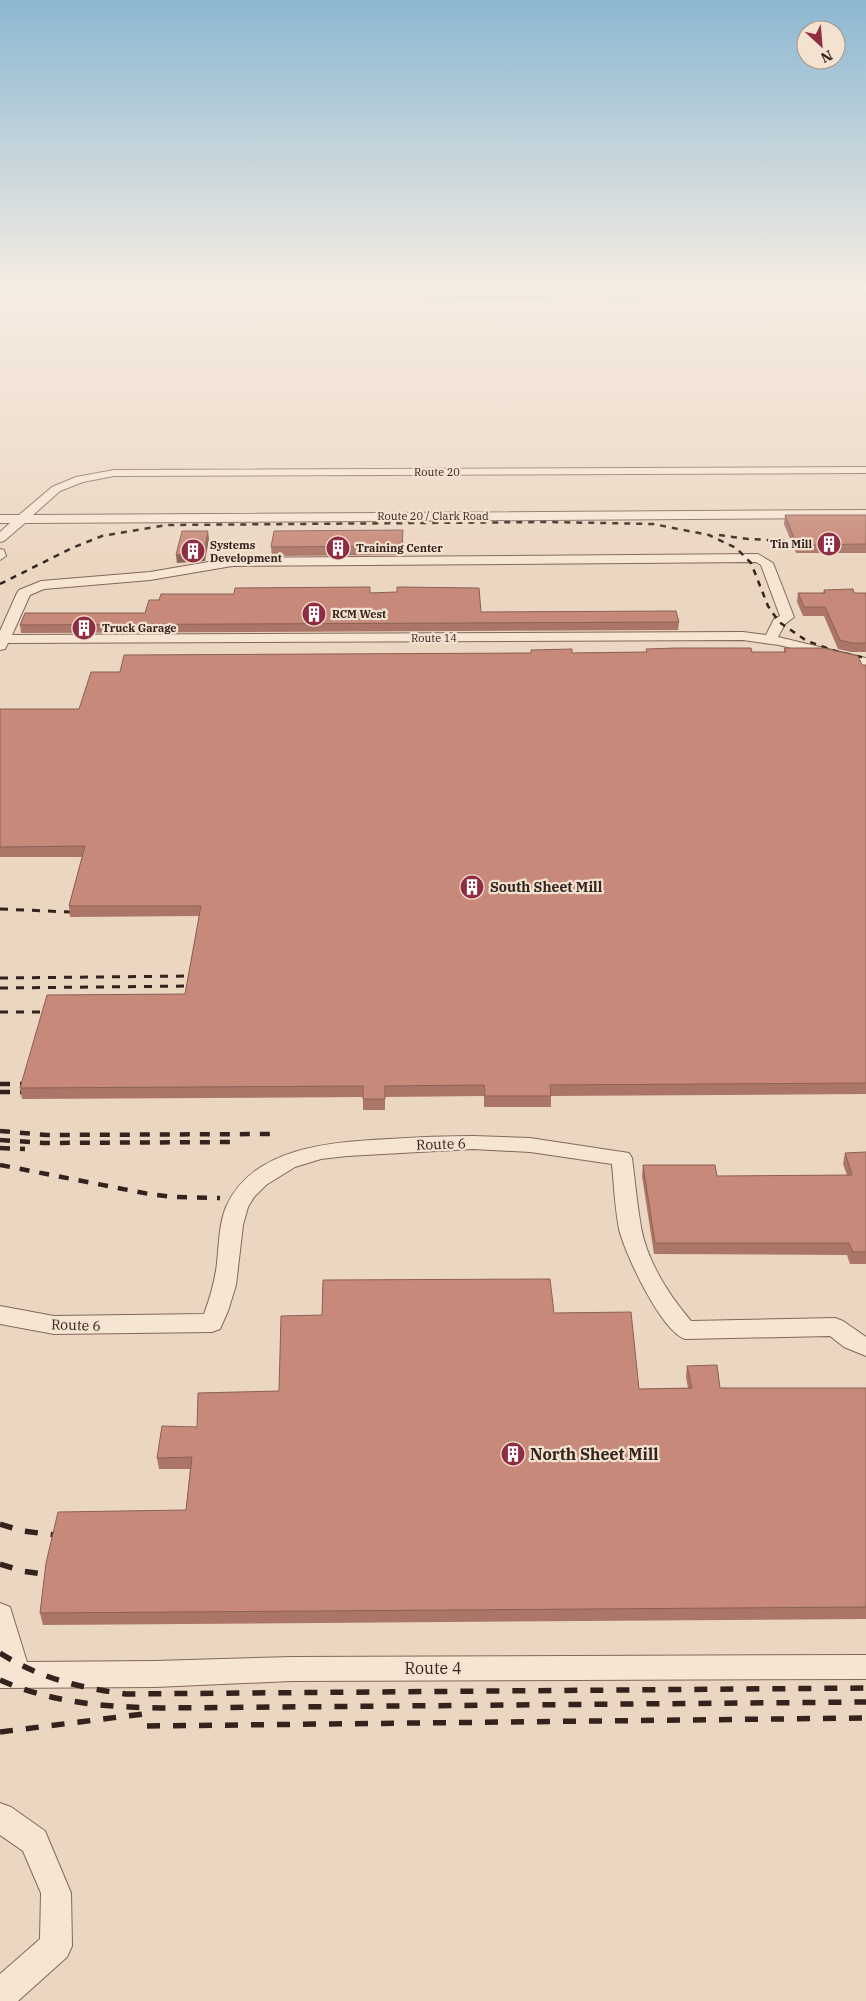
<svg xmlns="http://www.w3.org/2000/svg" width="866" height="2001" font-family="'IBM Plex Serif',serif">
<style>
.green{fill:#c8c496}
.lines{fill:none;stroke-linecap:round;stroke-linejoin:round}
.stream{stroke:#6b8b7c;stroke-width:2.5}
.minor-casing{stroke:#83675a;stroke-width:2}
.minor{fill:#f6e5d3;fill-rule:evenodd}
.rail-far4{stroke:#34231d;stroke-width:2;stroke-dasharray:5 5;stroke-linecap:butt}
.rail-far3{stroke:#34231d;stroke-width:2.5;stroke-dasharray:6 6;stroke-linecap:butt}
.rail-far2{stroke:#34231d;stroke-width:3;stroke-dasharray:8 8;stroke-linecap:butt}
.rail-far1{stroke:#34231d;stroke-width:4.5;stroke-dasharray:10 10;stroke-linecap:butt}
.rail{stroke:#34231d;stroke-width:5.5;stroke-dasharray:13 13;stroke-linecap:butt}
.wall{fill:#ab7668}
.shaded-wall{fill:#8b6055}
.building{fill:#c78979;stroke:#8b6055}
.labels{text-anchor:middle;dominant-baseline:central;stroke-width:4.5;stroke-linejoin:round;paint-order:stroke}
.far-street-label{font-size:11px;fill:#34231d;stroke:#f3e2d0}
.far-poi-label{font-size:11px;font-weight:bold;fill:#34231d;stroke:#f3e2d0;text-anchor:start}
.poi-label{font-size:14px;font-weight:bold;fill:#34231d;stroke:#f3e2d0;text-anchor:start}
.street-label{font-size:14px;fill:#34231d;stroke:#f3e2d0}
.near-poi-label{font-size:16px;font-weight:bold;fill:#34231d;stroke:#f3e2d0;text-anchor:start}
.near-street-label{font-size:16px;fill:#34231d;stroke:#f3e2d0}
</style>
<rect width="100%" height="100%" fill="#ebd6c1"/>
<!-- green -->
<path class="green" d="M163 286H495V289L113 290V288Z
M507 286H866V288L508 289Z"/>
<g class="lines">
<!-- stream -->
<path class="stream" d="M427 298 557 297
M606 298H636L640 296H866"/>
<defs>
<path id="minor" d="M866 467V473L114 476 83 482 60 491 33 515 866 510V518L25 523 4 541 0 542V532L10 523H0V515H19L52 487 76 477 114 470Z
M0 549 4 550 6 556 0 560Z
M758 554 773 563 794 617 785 624 778 637 866 658V666L779 645 743 640 8 643 5 649 0 650V631L17 593 19 590 41 581 150 572 232 558ZM756 562 761 565 780 616 774 619 766 635 743 632 12 635 30 595 44 589 150 580 232 566Z
M473 1136 530 1138 629 1153 632 1158C635 1181 637 1204 641 1227 647 1261 669 1295 691 1321L835 1318 843 1321 866 1337V1356L844 1347 830 1336 685 1339C661 1331 625 1254 619 1229 615 1208 614 1185 612 1164L530 1152 473 1149 347 1156 321 1159 295 1167 266 1185 254 1197 248 1207 243 1225 236 1285 228 1311 220 1329 212 1332 54 1334 0 1324V1306L54 1316 204 1314C210 1298 215 1281 217 1263 219 1244 219 1224 226 1207 253 1146 333 1142 389 1139 417 1137 445 1136 473 1136Z
M0 1603 10 1607 27 1662 155 1661 292 1657 866 1655V1679L292 1681 155 1687 0 1688Z
M0 1803 11 1807 45 1831 71 1893 72 1946 67 1957 18 2001H0V1974L40 1939 41 1893 23 1851 0 1835Z"/>
</defs>
<!-- minor casing -->
<use href="#minor" class="minor-casing"/>
<!-- minor -->
<use href="#minor" class="minor"/>
<!-- rail-far4 -->
<path class="rail-far4" d="M0 292 866 290"/>
<!-- rail-far3 -->
<path class="rail-far3" d="M719 535 748 539 789 541
M0 584 72 548 102 536 167 525 549 522 653 524 709 535 736 548 751 563 768 606 779 622 807 641 838 652 866 658"/>
<!-- rail-far2 -->
<path class="rail-far2" d="M0 909 70 912
M0 978 188 976
M0 988 188 986
M0 1012H46"/>
<!-- rail-far1 -->
<path class="rail-far1" d="M0 1084H25
M0 1092H24
M0 1131 46 1135 273 1134
M0 1140 44 1143 237 1142
M0 1148 25 1149
M0 1165 149 1194 172 1197 220 1198"/>
<!-- rail -->
<path class="rail" d="M0 1524 22 1531 56 1535
M0 1564 22 1571 49 1575
M0 1653C39 1678 80 1688 126 1694L866 1688
M0 1680C52 1703 105 1707 161 1708L866 1702
M147 1726 866 1718
M0 1732 151 1713"/>
</g>
<!-- wall -->
<path class="wall" d="M785 515H866V553H796L784 524Z
M403 530V555L272 556 271 547Z
M824 590 854 593H866V652H851L838 649 824 616H803L797 602 798 593H823Z
M370 593 481 612 679 622 678 630 21 633 20 625Z
M784 648 862 665H866V1094L551 1096V1107H484V1096L385 1097V1110H363V1097L22 1099 20 1088 185 994 199 916 70 917 69 906 82 857H0V709H79L120 672 572 653 646 652V649L752 652H784Z
M866 1152V1264H850L847 1255 654 1254 642 1176 643 1165 717 1176 847 1175 843 1164 845 1153Z
M554 1313 639 1389 688 1388 686 1377 687 1366 720 1388H866V1619L43 1625 40 1613 186 1510 190 1469H159L157 1458 197 1427 279 1391Z"/>
<!-- shaded-wall -->
<path class="shaded-wall" d="M208 531 209 539 205 561 177 563 176 555Z"/>
<!-- building -->
<path class="building" d="M785 515H866V544L797 545Z
M403 530 402 546 271 547 274 531Z
M182 531H208L204 552 176 555Z
M370 587V593L397 592V587L479 588 481 612 676 611 679 622 20 625 25 613H145L149 600H159L161 594H234L235 588Z
M853 589 854 593H866V643H852L840 640 825 607H804L798 593H825L824 590Z
M676 648H751L752 652H786L784 648H823L858 656 862 665H866V1083L550 1085 551 1096H485L484 1085 385 1086V1099H363V1086L20 1088 47 995 185 994 201 906H69L85 846 0 847V709H79L91 672H120L124 655 531 653V650L572 649V653L647 652 646 649Z
M866 1152V1252H853L849 1243H655L643 1165H715L717 1176 852 1175 845 1153Z
M550 1279 554 1313 631 1312 639 1389 692 1388 687 1366 717 1365 720 1388H866V1607L40 1613 46 1563 58 1512 186 1510 192 1457 157 1458 162 1426 197 1427 198 1393 279 1391 281 1316 322 1315 323 1280Z"/>
<!-- sky -->
<linearGradient id="sky" x2="0" y2="1"><stop stop-color="#8cb8d2"/><stop offset="0.51" stop-color="#f6ede3"/><stop offset="1" stop-color="#f6ede3" stop-opacity="0"/></linearGradient>
<rect width="866" height="566" fill="url(#sky)"/>
<!-- icons -->
<defs>
<symbol id="building-disc" viewBox="-11 -11 22 22"><circle r="9.5" fill="#8f2d42" stroke="#f3e2d0"/><path d="M-4-6H4V6H1V3H-1V6H-4ZM-2.5-4.3h1.7v1.8h-1.7ZM.8-4.3h1.7v1.8H.8ZM-2.5-1h1.7V.8h-1.7ZM.8-1h1.7V.8H.8Z" fill="#fff"/></symbol>
</defs>
<g fill-rule="evenodd">
<use href="#building-disc" x="815" y="530" width="28" height="28"/>
<use href="#building-disc" x="324" y="534" width="28" height="28"/>
<use href="#building-disc" x="179" y="537" width="28" height="28"/>
<use href="#building-disc" x="300" y="600" width="28" height="28"/>
<use href="#building-disc" x="70" y="614" width="28" height="28"/>
<use href="#building-disc" x="458" y="873" width="28" height="28"/>
<use href="#building-disc" x="499" y="1440" width="28" height="28"/>
</g>
<g class="labels">
<!-- far-street labels -->
<g class="far-street-label">
<text x="437" y="472">Route 20</text>
<text x="433" y="516">Route 20 / Clark Road</text>
<text x="434" y="638">Route 14</text>
</g>
<!-- far-poi labels -->
<g class="far-poi-label">
<text x="812" y="544" text-anchor="end">Tin Mill</text>
<text x="210" y="545">Systems<tspan x="210" dy="13">Development</tspan></text>
<text x="356" y="548">Training Center</text>
<text x="332" y="614">RCM West</text>
<text x="102" y="628">Truck Garage</text>
</g>
<!-- poi labels -->
<g class="poi-label">
<text x="490" y="887">South Sheet Mill</text>
</g>
<!-- street labels -->
<g class="street-label">
<text transform="translate(441 1144) rotate(-2)">Route 6</text>
<text transform="translate(76 1325) rotate(2)">Route 6</text>
</g>
<!-- near-poi labels -->
<g class="near-poi-label">
<text x="530" y="1454">North Sheet Mill</text>
</g>
<!-- near-street labels -->
<g class="near-street-label">
<text x="433" y="1668">Route 4</text>
</g>
</g>
<!-- north arrow -->
<g transform="translate(821 45) rotate(154)"><circle r="24" fill="#f3e2d0" stroke="#a79688"/>
<path d="M0-4L9 19L0 12L-9 19Z" fill="#8f2d42"/>
<text y="-8" font-size="14" font-weight="bold" text-anchor="middle" fill="#34231d">N</text>
</g>
</svg>
